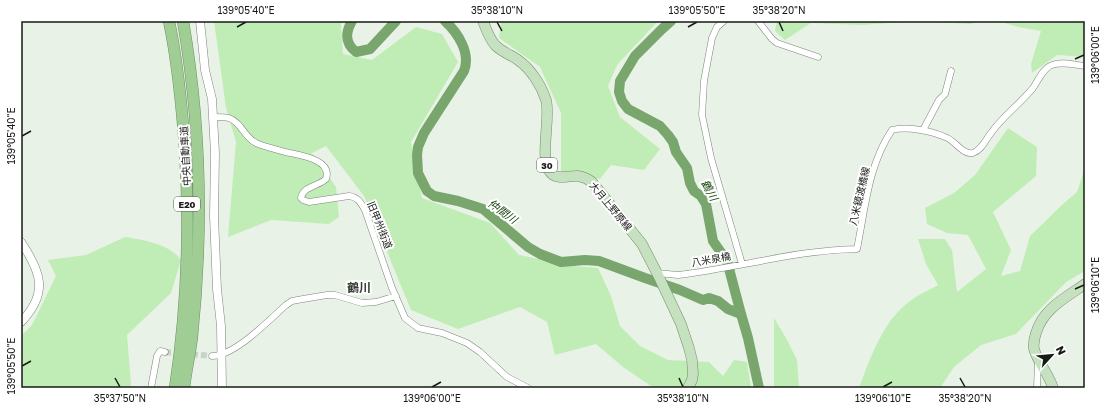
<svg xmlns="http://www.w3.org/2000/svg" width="1106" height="409" font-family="'Golos Text','Noto Sans JP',sans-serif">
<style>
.green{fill:#c0edb5}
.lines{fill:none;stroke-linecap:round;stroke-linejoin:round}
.river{stroke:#78a66d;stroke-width:10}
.minor-tunnel{stroke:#c9d2c7;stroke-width:6;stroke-dasharray:6 3;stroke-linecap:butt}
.minor-casing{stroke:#7d857b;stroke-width:7}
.tertiary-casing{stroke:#7d857b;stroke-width:9}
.primary-casing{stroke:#6f8e68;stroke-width:11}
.motorway-casing{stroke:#6f8e68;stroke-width:12}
.minor{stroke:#fff;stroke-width:6}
.tertiary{stroke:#fff;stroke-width:8}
.primary{stroke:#c5e1bf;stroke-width:10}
.motorway{stroke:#9fcd94;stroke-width:11}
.ticks{fill:none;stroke:#171a16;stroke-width:1.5}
.labels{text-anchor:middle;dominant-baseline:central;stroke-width:4;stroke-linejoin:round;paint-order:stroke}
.shield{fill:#fff;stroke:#5d5f5c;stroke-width:1}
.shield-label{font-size:9px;font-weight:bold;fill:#171a16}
.street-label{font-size:10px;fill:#171a16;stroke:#fff}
.water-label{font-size:11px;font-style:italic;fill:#1a470c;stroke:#fff}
.quarter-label{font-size:12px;font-weight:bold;fill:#353c33;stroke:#fff}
.neatline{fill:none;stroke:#171a16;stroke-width:1.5}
.ticks-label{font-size:10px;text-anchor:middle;fill:#171a16}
</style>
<rect width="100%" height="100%" fill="#e8f2e6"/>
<!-- green -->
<path class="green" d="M214 21H342L341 25 343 54 372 60 416 27 442 34 458 62 411 142 422 198 490 223 519 255 574 266 598 268 611 296 620 326 640 346 668 360 709 362 723 376 734 360 747 362 751 388H654L623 367 596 344 555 355 547 322 520 307 458 329 411 310 364 196 326 146 312 153 336 187 339 217 329 224 271 220 228 237 236 142 226 108Z
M501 21H658L617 65 608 86 620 117 660 149 644 170 611 165 600 179 561 172V113L540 67 499 38Z
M777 21H978L971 24 916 21 862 25 811 23 785 40 775 31Z
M998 21H1085V57L1057 55 1032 73 1031 64 1041 31 1018 27Z
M1008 128 1037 147 1036 176 993 212 1011 250 1001 276 1020 271 1030 236 1063 204 1077 192 1085 168V271L1066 282 1016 334 981 345 954 367 940 388H859C871 356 884 318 913 299 921 293 930 290 938 285L926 264 918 239H945L952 250 957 292 986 269 968 235 947 233 927 224 925 208 954 193 975 175Z
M125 237C143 240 170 244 181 260L171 293 127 335 131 384V388H21V336L32 325 56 276 48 260 86 255Z
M774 318 786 338 797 360 799 388H774Z"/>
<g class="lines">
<!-- river -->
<path class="river" d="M352 21C345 33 345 43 356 52L370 49 396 21
M445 21C458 33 471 53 464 71L424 133 418 147 417 155 418 173 427 191 434 196 458 201 483 209 528 247 540 254 561 262 585 260 599 261 645 278 680 290 703 300 709 298 718 301 728 309 741 314
M671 21 661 30 635 56 620 81 619 92 622 101 628 109 660 126 668 135 673 142 676 152 687 168 690 183 694 191 701 196 706 204 713 241 727 261 741 314 748 338 759 388"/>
<!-- minor-tunnel -->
<path class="minor-tunnel" d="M165 352 212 356"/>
<defs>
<path id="minor" d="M724 21 717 27 712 38 704 81 702 115 711 158 742 264
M758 21 772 39 777 43 818 57
M213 117C218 117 224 117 229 118 241 122 244 137 256 143 265 147 275 149 285 152 298 155 333 159 326 179 319 186 303 186 301 198L303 200 309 202 349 196C358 197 361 203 365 210L392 288 405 318 418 328 442 333 467 343 480 352 507 377 528 388
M923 130 939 100 945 94 951 71
M657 273 678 275C738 268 796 250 857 249 865 210 868 165 892 130 907 126 931 131 945 137 955 140 962 155 973 153 982 150 986 139 991 133 1003 116 1020 104 1033 88 1038 81 1043 68 1052 65 1062 61 1075 65 1085 66
M212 356C235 356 269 320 286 305L292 301 303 299 327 295H335L362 303 376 302 396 296
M151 388 157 356 160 351 165 352
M1037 388 1038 362"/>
<path id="tertiary" d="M200 21 205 70 212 99 215 153 214 216 217 289 221 326 222 388
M21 242C41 272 49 293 21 322"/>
<path id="primary" d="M483 21C486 29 489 38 495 45 502 52 511 55 518 60 531 69 541 85 546 100 551 117 539 159 550 172 557 181 569 175 578 176 584 177 588 179 592 182L642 244 659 277 681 324 689 348 692 360 693 374 692 380 688 388
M1053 388C1049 374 1038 363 1034 349 1033 343 1034 339 1036 333 1043 309 1065 298 1085 284"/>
<path id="motorway" d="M169 21C178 64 182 107 185 151 190 231 187 309 175 388
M183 21C201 125 203 232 192 337 190 354 186 371 184 388"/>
</defs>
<!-- minor casing -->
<use href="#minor" class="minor-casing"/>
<!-- tertiary casing -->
<use href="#tertiary" class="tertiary-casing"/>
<!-- primary casing -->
<use href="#primary" class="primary-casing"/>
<!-- motorway casing -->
<use href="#motorway" class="motorway-casing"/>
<!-- minor -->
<use href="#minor" class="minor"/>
<!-- tertiary -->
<use href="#tertiary" class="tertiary"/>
<!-- primary -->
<use href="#primary" class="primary"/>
<!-- motorway -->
<use href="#motorway" class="motorway"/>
</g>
<!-- ticks -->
<path class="ticks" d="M497 22 502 31M779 22 783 31M237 27 246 22M688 27 697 22M1075 59 1084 55M22 136 31 131M1075 289 1084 285M22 366 31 361M115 378 120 387M679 378 683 387M960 378 965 387M432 387 441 382M883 387 892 382"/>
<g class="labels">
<!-- shield labels -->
<g class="shield">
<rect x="537" y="158" width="20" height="14" rx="3"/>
<rect x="174" y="197" width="26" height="14" rx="3"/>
</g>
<g class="shield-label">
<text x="547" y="165">30</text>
<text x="187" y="204">E20</text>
</g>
<!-- street labels -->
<g class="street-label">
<text transform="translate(185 156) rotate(-93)">中央自動車道</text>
<text transform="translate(859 196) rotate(-77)">八米鏡渡橋線</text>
<text transform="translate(611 206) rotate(50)">大月上野原線</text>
<text transform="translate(380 225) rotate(68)">旧甲州街道</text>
<text transform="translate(711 259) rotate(-10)">八米泉橋</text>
</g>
<!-- water labels -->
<g class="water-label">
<text transform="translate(710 190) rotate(61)">鶴川</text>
<text transform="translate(503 211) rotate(36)">仲間川</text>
</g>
<!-- quarter labels -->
<g class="quarter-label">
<text x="359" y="287">鶴川</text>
</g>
</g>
<!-- border -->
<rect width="1106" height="409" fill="none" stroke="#ffffff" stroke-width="44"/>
<!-- north arrow -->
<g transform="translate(1052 355) rotate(63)" stroke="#ffffff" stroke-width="3" paint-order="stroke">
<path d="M0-3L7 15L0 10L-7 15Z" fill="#171a16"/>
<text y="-6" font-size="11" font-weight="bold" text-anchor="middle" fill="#171a16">N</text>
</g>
<rect x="22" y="22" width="1062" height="365" class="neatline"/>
<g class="ticks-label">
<text x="246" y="14">139°05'40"E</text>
<text x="497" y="14">35°38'10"N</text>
<text x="697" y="14">139°05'50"E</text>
<text x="779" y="14">35°38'20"N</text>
<text transform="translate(1095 55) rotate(-90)" y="4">139°06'00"E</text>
<text transform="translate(11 136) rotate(-90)" y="4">139°05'40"E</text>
<text transform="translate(1095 285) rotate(-90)" y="4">139°06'10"E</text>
<text transform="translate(11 366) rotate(-90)" y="4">139°05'50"E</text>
<text x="120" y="402">35°37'50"N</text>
<text x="432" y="402">139°06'00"E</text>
<text x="683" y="402">35°38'10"N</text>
<text x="883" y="402">139°06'10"E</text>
<text x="965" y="402">35°38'20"N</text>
</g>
</svg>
